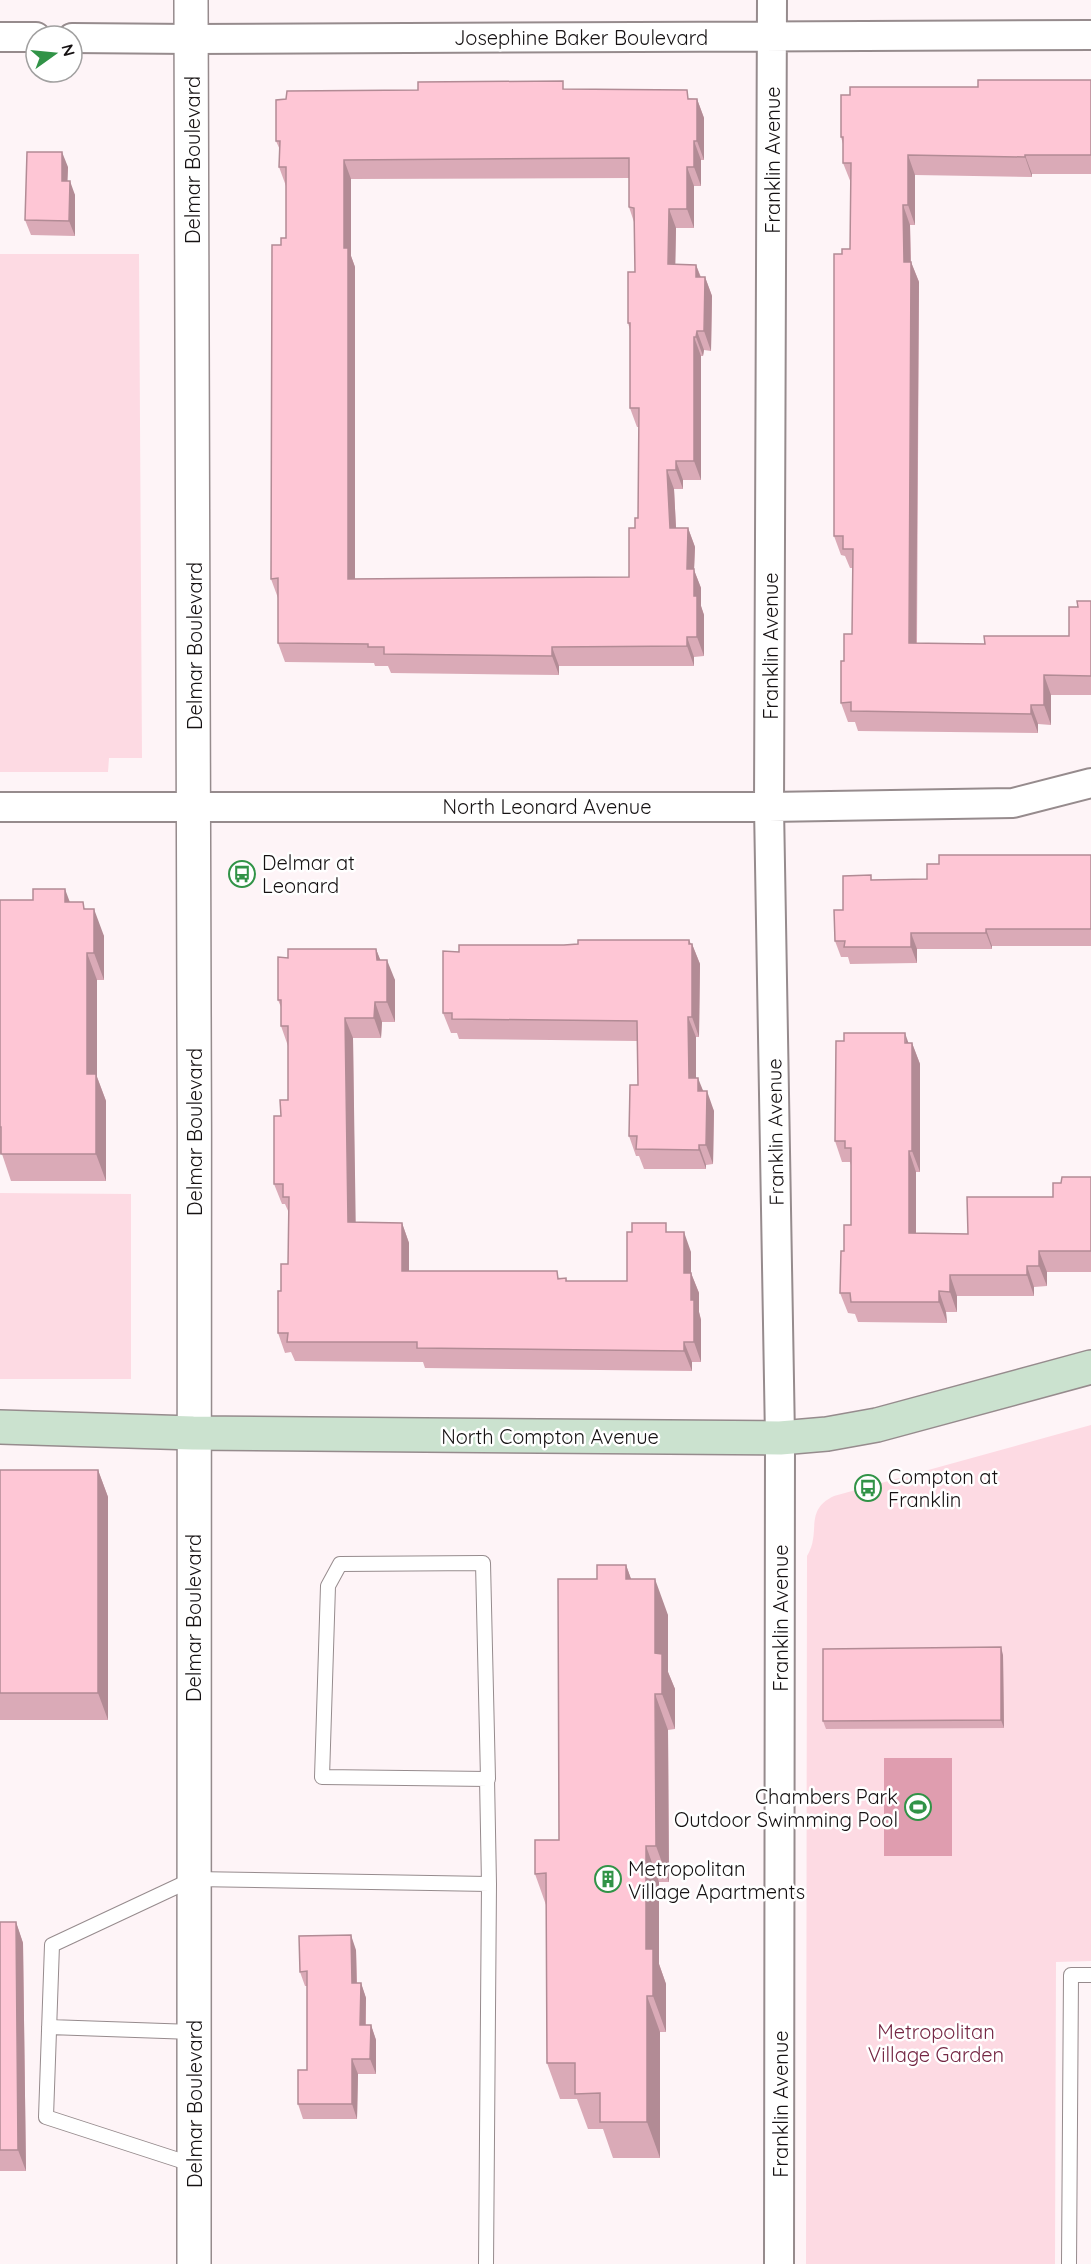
<svg xmlns="http://www.w3.org/2000/svg" width="1091" height="2264" font-family="Quicksand,sans-serif">
<style>
.green{fill:#fddae3}
.water{fill:#df9daf}
.lines{fill:none;stroke-linecap:round;stroke-linejoin:round}
.service-casing{stroke:#968b8d;stroke-width:16}
.minor-casing{stroke:#968b8d;stroke-width:32}
.tertiary-casing{stroke:#968b8d;stroke-width:36}
.secondary-casing{stroke:#968b8d;stroke-width:36}
.service{stroke:#fff;stroke-width:14}
.minor{stroke:#fff;stroke-width:28}
.tertiary{stroke:#fff;stroke-width:33}
.secondary{stroke:#cbe2cf;stroke-width:33}
.wall{fill:#daaab7;fill-rule:evenodd}
.shaded-wall{fill:#b28b95}
.building{fill:#fec6d5;stroke:#b28b95;stroke-width:1.5;fill-rule:evenodd}
.labels{text-anchor:middle;dominant-baseline:central;stroke-width:5;stroke-linejoin:round;paint-order:stroke}
.street-label{font-size:20px;fill:#151112;stroke:#fff}
.poi-label{font-size:20px;fill:#151112;stroke:#fff;text-anchor:start}
.park-label{font-size:20px;fill:#752744;stroke:#fff}
</style>
<rect width="100%" height="100%" fill="#fef4f7"/>
<!-- green -->
<path class="green" d="M0 254H139L142 758H109L108 772H0Z
M0 1193 131 1194V1379H0Z
M1091 1425V1961L1056 1962 1055 2264H806L807 1556C822 1532 803 1511 834 1496Z"/>
<!-- water -->
<path class="water" d="M884 1758H952V1856H884Z"/>
<g class="lines">
<defs>
<path id="service" d="M483 1563 488 1779 322 1777 328 1586 340 1564Z
M487 1778 489 1884
M49 2027 193 2032
M194 2165 46 2117 52 1945 193 1879 489 1884 486 2264
M1069 2264 1071 1975H1091"/>
<path id="minor" d="M772 0 769 807 780 1438 779 2264
M0 37H36
M72 38 191 39 1091 35
M0 807H769L1013 803 1091 783"/>
<path id="tertiary" d="M191 0C197 755 193 1509 194 2264"/>
<path id="secondary" d="M0 1427 193 1433 780 1438 827 1434 877 1425 1091 1367"/>
</defs>
<!-- service casing -->
<use href="#service" class="service-casing"/>
<!-- minor casing -->
<use href="#minor" class="minor-casing"/>
<!-- tertiary casing -->
<use href="#tertiary" class="tertiary-casing"/>
<!-- secondary casing -->
<use href="#secondary" class="secondary-casing"/>
<!-- service -->
<use href="#service" class="service"/>
<!-- minor -->
<use href="#minor" class="minor"/>
<!-- tertiary -->
<use href="#tertiary" class="tertiary"/>
<!-- secondary -->
<use href="#secondary" class="secondary"/>
</g>
<!-- wall -->
<path class="wall" d="M1091 80V174H1032V177L915 175V225H910L911 262 919 282 917 643 985 644 1069 636 1078 607 1091 601V695H1051V725L1038 724V733L858 731 855 722H848L841 703 844 661 852 634V568H850L845 556 841 555 834 536 842 254 850 249 851 183 843 163V144L841 137 850 95Z
M566 89 697 99 704 118V160H701V186H694V228H676L675 264 696 265 701 277H705L712 296 711 351 704 350 703 356H701V480H683V489H674L676 528H688L695 547 694 570 701 588V606L704 615V656L694 657V666H559V675L391 673 388 666H375L374 663 285 662 278 643V598L271 579 281 245 286 238V186L279 167 280 150 276 141ZM629 178V207L634 222 635 272 628 323 630 330V408L637 427H639L638 518 635 528 629 577 355 579V267L351 256V179Z
M68 167 67 181 75 195V236L31 235 25 220Z
M1091 855V946H992V949H917V963L850 964 848 957H841L835 941 873 880 927 879 939 864Z
M0 900 70 902 86 909 104 936V980H97V1077L106 1101V1181H11L2 1154H0Z
M689 940 691 944H692L700 964 699 1037H696V1078L714 1111 713 1164 706 1165V1169H644L639 1156H636L629 1136 638 1085 637 1041 459 1039 457 1033H451L443 1013 459 952 564 945Z
M376 949 380 960 395 980V1022H382L381 1038H353L355 1222 402 1223 409 1243V1271L566 1278 567 1281H627L670 1232 691 1252V1273L699 1293V1312L701 1320V1362H692V1371L425 1368 423 1362 295 1361 291 1352 285 1353 278 1333 281 1291 288 1264 289 1213 285 1204H282L274 1184 281 1116 288 1100V1046L281 1026V1007L278 1000 288 958Z
M909 1043H912L920 1064V1172H916V1233L968 1234 1053 1197 1061 1183 1091 1177V1272H1047V1286L1034 1287V1296H957V1312H946L947 1323 858 1322 855 1314 848 1313 840 1293 844 1251 851 1225V1165L850 1162H842L835 1141Z
M0 1470H98L108 1497V1720H0Z
M626 1565 631 1579 668 1615V1672L675 1689V1729L668 1730 669 1882H659V1964L666 1984V2032H660V2158H613L603 2129H588L577 2099H560L547 2063 546 1905 535 1874 559 1840 597 1579Z
M1003 1655 1004 1728 826 1729 823 1721Z
M0 1922H16L23 1943 26 2171H0Z
M356 1950 357 1983H361L366 1998V2025H371L376 2040V2074H358L357 2119H303L298 2104 307 2070V1986H305L300 1972Z"/>
<!-- shaded-wall -->
<path class="shaded-wall" d="M697 99 704 118V160L697 141Z
M694 141 701 160V186L694 167Z
M62 152 68 167 67 196 62 181Z
M908 155 915 175V225L908 205Z
M1025 155 1032 174V177L1025 157Z
M344 160 351 179V256L355 267V598L348 579 344 248Z
M687 167 694 186V228L687 209Z
M70 181 75 195V236L69 221Z
M903 205 910 225 911 282 904 262Z
M669 209 676 228 675 283 668 264Z
M911 262 919 282 916 663 909 643Z
M696 265 703 284 696 277Z
M705 277 712 296 711 351 704 331Z
M697 331 704 350 703 356 696 337Z
M694 337 701 356V480L694 461Z
M676 461 683 480V489L676 470Z
M667 470 674 489 677 547 670 528Z
M688 528 695 547 694 570 701 588V606L704 615V656L697 637 694 596 687 569Z
M687 637 694 657V666L687 646Z
M552 647 559 666V675L552 656Z
M1044 675 1051 695V725L1044 705Z
M1031 705 1038 724V733L1031 714Z
M65 889 75 916 65 902Z
M94 909 104 936V980L94 953Z
M986 929 992 946V949L986 933Z
M911 933 917 949V963L911 947Z
M689 940 692 948V944L700 964 699 1037 692 1017Z
M376 949 384 969 377 960Z
M87 953 97 980V1077L106 1101V1181L96 1154 87 1074Z
M387 960 395 980V1022L387 1002Z
M375 1002 382 1022 381 1038 374 1018Z
M688 1017 696 1037V1098L689 1078Z
M345 1018 353 1038 356 1242 348 1222Z
M905 1033 912 1053V1043L920 1064V1172L912 1151Z
M698 1078 706 1098 698 1091Z
M707 1091 714 1111 713 1164 706 1145Z
M699 1145 706 1165V1169L699 1150Z
M909 1151 916 1172V1254L909 1233Z
M402 1223 409 1243V1291L402 1271Z
M684 1232 691 1252V1293L684 1273Z
M1039 1251 1047 1272V1286L1039 1266Z
M1027 1266 1034 1287V1296L1027 1275Z
M691 1273 699 1293V1312L701 1320V1362L694 1342 691 1300Z
M950 1275 957 1296V1312L950 1292Z
M939 1291 946 1312 947 1323 939 1302Z
M684 1342 692 1362V1371L684 1351Z
M98 1470 108 1497V1720L98 1693Z
M626 1565 639 1601 626 1579Z
M655 1579 668 1615V1672L675 1689V1729L662 1694 655 1653Z
M1001 1647 1003 1655 1004 1728 1001 1720Z
M655 1694 668 1730 669 1882 656 1846Z
M646 1846 659 1882V1964L666 1984V2032L653 1996 646 1949Z
M16 1922 23 1943 26 2171 18 2150Z
M351 1935 356 1950 357 1998 352 1983Z
M361 1983 366 1998 365 2040 360 2025Z
M647 1996 660 2032V2158L647 2122Z
M371 2025 376 2040V2074L370 2059Z
M352 2059 358 2074 357 2119 352 2104Z"/>
<!-- building -->
<path class="building" d="M978 80H1091V155H1025V157L908 155V205H903L904 262H911L909 643 985 644 984 636H1069V607H1078L1077 601H1091V676L1044 675V705H1031V714L851 711V702L841 703V661H844V634H852L853 549H843V536H834V254H842V249H850L851 163H843V137H841V95H850V87H978Z
M563 81V89L687 90 688 99H697V141H694V167H687V209H669L668 264 696 265V277H705L704 331H697L696 337H694V461H676V470H667L670 528H688L687 569H694V596H697V637H687V646L552 647V656L384 654V647H368V644L278 643V578L271 579 272 245H281V238H286V167H279L280 141H276V100L286 99 287 91 418 90V82ZM629 158V207L634 208 635 272H628V323H630V408H639L638 518H635V528H629V577L348 579V248H344V160Z
M27 152H62V181H70L69 221 25 220Z
M939 855H1091V929H986V933H911V947H844L845 941H835L834 910H843V876L871 875V880L927 879V864H939Z
M33 889H65V902H83L84 909H94V953H87V1074H96V1154H1V1127H0V900H33Z
M578 940H689V944H692V1017H688L689 1078H698V1091H707L706 1145H699V1150L636 1149 637 1136H629L630 1085H638L637 1021 452 1019V1013H443V951L459 952V945H564L578 944Z
M288 949H376L377 960H387V1002H375L374 1018H345L348 1222 402 1223V1271H557L558 1279 566 1278V1281H627V1232H632V1223H666V1232H684V1273H691V1300H694V1342H684V1351L417 1348V1342H287L288 1333H278V1291H281V1264H288L289 1197H283V1184H274V1116H281L280 1100H288V1026H281V1000H278V957L288 958Z
M844 1033H905V1043H912V1151H909V1233L968 1234 967 1197H1053V1183H1061L1062 1177H1091V1251H1039V1266H1027V1275H950V1292L939 1291V1302H851L850 1293H840L841 1251H844V1225H851V1148H845V1141H835L836 1041H844Z
M0 1470H98V1693H0Z
M597 1565H626V1579H655V1653L662 1654V1694H655L656 1846H646V1949H653V1996H647V2122H600V2093L575 2094V2063H547L546 1873 535 1874V1840H559L558 1579H597Z
M1001 1647V1720L823 1721V1649Z
M0 1922H16L18 2150H0Z
M351 1935 352 1983H361L360 2025H371L370 2059H352V2104H298V2070H307V1971L300 1972 299 1936Z"/>
<!-- icons -->
<defs>
<symbol id="bus-ring" viewBox="-11 -11 22 22"><circle r="9.5" fill="#fff" stroke="#319347" stroke-width="1.5"/><path d="M-5-6H5V4H4V6H2V4H-2V6H-4V4H-5ZM-3.5-4V0h7V-4ZM-3.5 1.2v1.5H-2V1.2ZM2 1.2v1.5H3.5V1.2Z" fill="#319347"/></symbol>
<symbol id="stadium-ring" viewBox="-11 -11 22 22"><circle r="9.5" fill="#fff" stroke="#319347" stroke-width="1.5"/><path d="M0-5a6.5 5 0 1 0 0 10a6.5 5 0 1 0 0-10ZM-3.5-1.8h7v3.6h-7Z" fill="#319347"/></symbol>
<symbol id="building-ring" viewBox="-11 -11 22 22"><circle r="9.5" fill="#fff" stroke="#319347" stroke-width="1.5"/><path d="M-4-6H4V6H1V3H-1V6H-4ZM-2.5-4.3h1.7v1.8h-1.7ZM.8-4.3h1.7v1.8H.8ZM-2.5-1h1.7V.8h-1.7ZM.8-1h1.7V.8H.8Z" fill="#319347"/></symbol>
</defs>
<g fill-rule="evenodd">
<use href="#bus-ring" x="227" y="859" width="30" height="30"/>
<use href="#bus-ring" x="853" y="1473" width="30" height="30"/>
<use href="#stadium-ring" x="903" y="1792" width="30" height="30"/>
<use href="#building-ring" x="593" y="1864" width="30" height="30"/>
</g>
<g class="labels">
<!-- street labels -->
<g class="street-label">
<text x="581" y="37">Josephine Baker Boulevard</text>
<text transform="translate(192 160) rotate(-90)">Delmar Boulevard</text>
<text transform="translate(772 160) rotate(-90)">Franklin Avenue</text>
<text transform="translate(194 646) rotate(-90)">Delmar Boulevard</text>
<text transform="translate(770 646) rotate(-90)">Franklin Avenue</text>
<text x="547" y="806">North Leonard Avenue</text>
<text transform="translate(194 1132) rotate(-90)">Delmar Boulevard</text>
<text transform="translate(775 1132) rotate(-91)">Franklin Avenue</text>
<text x="550" y="1436">North Compton Avenue</text>
<text transform="translate(193 1618) rotate(-90)">Delmar Boulevard</text>
<text transform="translate(780 1618) rotate(-90)">Franklin Avenue</text>
<text transform="translate(194 2104) rotate(-90)">Delmar Boulevard</text>
<text transform="translate(780 2104) rotate(-90)">Franklin Avenue</text>
</g>
<!-- poi labels -->
<g class="poi-label">
<text x="262" y="862">Delmar at<tspan x="262" dy="23">Leonard</tspan></text>
<text x="888" y="1476">Compton at<tspan x="888" dy="23">Franklin</tspan></text>
<text x="898" y="1796" text-anchor="end">Chambers Park<tspan x="898" dy="23">Outdoor Swimming Pool</tspan></text>
<text x="628" y="1868">Metropolitan<tspan x="628" dy="23">Village Apartments</tspan></text>
</g>
<!-- park labels -->
<g class="park-label">
<text x="936" y="2031">Metropolitan<tspan x="936" dy="23">Village Garden</tspan></text>
</g>
</g>
<!-- north arrow -->
<g transform="translate(54 54) rotate(75)"><circle r="28" fill="#ffffff" stroke="#a1a0a0" stroke-width="1.5"/>
<path d="M0-4.5L10 22L0 15L-10 22Z" fill="#319347"/>
<text y="-9" font-size="16" font-weight="bold" text-anchor="middle" fill="#151112">N</text>
</g>
</svg>
